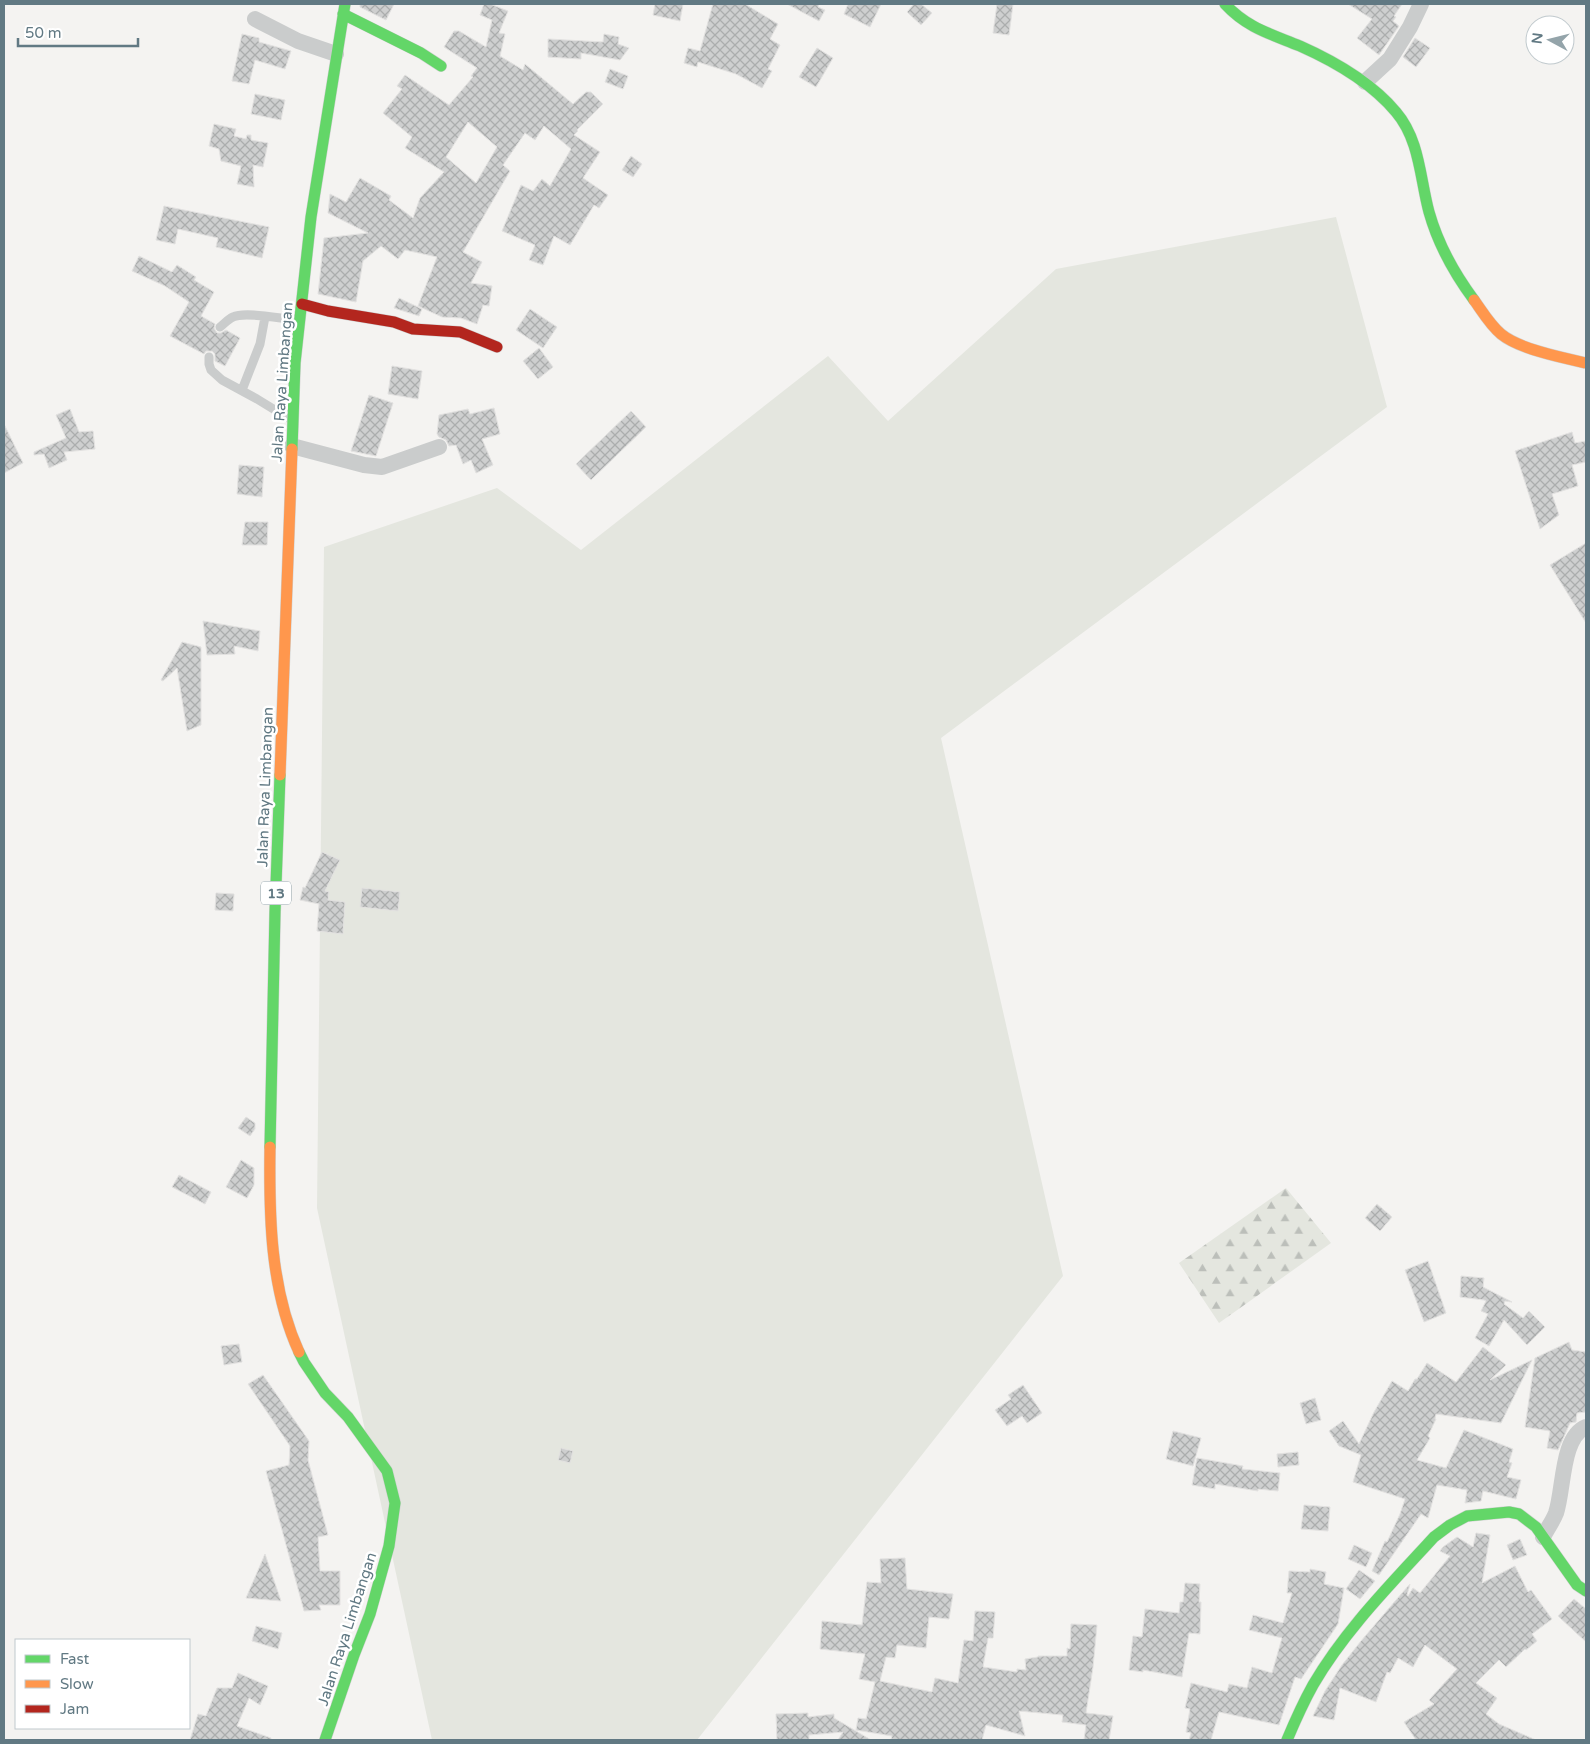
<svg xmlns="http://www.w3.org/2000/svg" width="1590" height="1744" font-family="'Varela Round',sans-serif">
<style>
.green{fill:#e4e6df}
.forest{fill:url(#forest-firs)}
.building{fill:url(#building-cross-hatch);stroke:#e3e2e1;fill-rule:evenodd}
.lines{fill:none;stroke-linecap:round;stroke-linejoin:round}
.fast-casing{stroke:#d0d1d1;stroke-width:12}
.slow-casing{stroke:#d0d1d1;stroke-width:12}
.jam-casing{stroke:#d0d1d1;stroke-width:12}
.lane{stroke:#cacccc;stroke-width:9}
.street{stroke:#cacccc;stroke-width:16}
.fast{stroke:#63d668;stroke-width:11}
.slow{stroke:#ff974d;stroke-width:11}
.jam{stroke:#b3261e;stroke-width:11}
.labels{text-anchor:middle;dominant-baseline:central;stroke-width:5;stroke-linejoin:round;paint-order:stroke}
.shield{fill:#fff;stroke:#90a1a8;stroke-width:1}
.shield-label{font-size:14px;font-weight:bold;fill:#617983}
.street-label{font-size:15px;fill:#617983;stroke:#fff}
</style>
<defs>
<pattern id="forest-firs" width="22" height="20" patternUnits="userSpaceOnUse" patternTransform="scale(1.25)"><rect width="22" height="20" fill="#e4e6df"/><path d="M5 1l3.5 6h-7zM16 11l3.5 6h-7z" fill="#bcbfba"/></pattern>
<pattern id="building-cross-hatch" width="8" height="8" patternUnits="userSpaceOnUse" patternTransform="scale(1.25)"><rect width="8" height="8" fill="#cecfcf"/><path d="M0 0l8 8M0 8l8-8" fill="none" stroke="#abadad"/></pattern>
</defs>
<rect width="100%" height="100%" fill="#f4f3f1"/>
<!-- green -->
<path class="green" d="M1336 217 1387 407 941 738 1063 1276 697 1740H432L317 1208 324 547 497 488 581 550 828 356 888 421 1056 269Z"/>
<!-- forest -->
<path class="forest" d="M1286 1188 1331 1243 1219 1323 1179 1263Z"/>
<!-- building -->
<path class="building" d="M360 4H394L386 20 360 7Z
M484 4H490L508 11 499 33 505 34 500 56 523 70 525 64 573 104 586 92H591L603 104 577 130 578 131 574 135 600 152 583 178 608 195 599 208 594 205 570 245 554 236 543 265 529 260 535 245 502 231 521 185 533 191 542 179 550 186 571 149 544 126 535 140 525 133 503 165 510 171 463 252 482 262 471 283 492 286 489 306 483 305 477 324 461 318 442 317 418 306 437 257 405 250 398 259 381 246 363 261 356 302 318 294 324 238 368 233 328 213 330 194 346 202 360 178 391 196 389 200 413 218 420 198 444 172 405 148 412 137 383 113 402 89 397 86 405 75 449 105 473 77 471 76 477 68 444 47 454 31H459L486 47 492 20 480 15ZM468 122 497 147 476 183 446 157Z
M655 4H683L680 21 653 15Z
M713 4H745L778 24 770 39 780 45 768 69 772 71 762 88 736 74 698 62 697 67 684 63 688 48 700 51Z
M787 4H819L818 7 825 10 819 21Z
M848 4H881L870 27 844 14Z
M914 4H921L932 13 921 25 907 12Z
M997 4H1013L1009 35 993 33Z
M1348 4H1402L1394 16 1396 17 1393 21 1399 26 1379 55 1357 38 1372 19Z
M242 34 259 38V42L291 51 285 69 255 60 249 84 232 81Z
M604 34 619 37 618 44 629 48 620 60 581 53V59L548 57V39L603 42Z
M1415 38 1430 48 1416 67 1403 57Z
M817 48 833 58 816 87 799 77Z
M610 69 628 76 623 89 605 82Z
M255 94 285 100 281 120 251 114Z
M214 124 236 129 234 136 246 139 247 135H251V140L268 143 263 167 253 165 254 187 237 184 241 166 221 161 219 149 209 146Z
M631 156 642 164 633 177 622 170Z
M164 206 269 227 262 258 216 247 218 238 178 229 175 244 156 240Z
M139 256 172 272 177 265 196 277 194 280 214 292 201 316 215 324 214 328 217 333H221L226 330 240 338 225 366 215 361V354L212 351H206L204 354 170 336 189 302 165 286 132 271Z
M399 298 422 309 419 316 394 308Z
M530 309 557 327 543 348 516 330Z
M539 348 553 367 538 379 523 361Z
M392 366 422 371 418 399 388 394Z
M369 395 393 403 376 456 351 451Z
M494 408 500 434 482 439 493 465 476 473 471 460 463 464 456 445 449 446 446 440 439 437 437 434 439 415 468 409 470 414Z
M70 409 79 432 93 431 95 449 64 452 67 460 49 468 44 454 34 455V452L66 438 56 415Z
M631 411 646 427 591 480 576 464Z
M4 424 23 463 4 473Z
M1572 432 1575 443 1586 441V462L1572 465 1578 486 1552 494 1559 515 1540 529 1515 451Z
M239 465 264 467 262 497 237 494Z
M245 522H268L267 545H242Z
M1586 543V623L1550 565Z
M203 621 260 631 258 651 234 646 235 654 207 655Z
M182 642 201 647V725L187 731 177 668 163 681 161 680Z
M322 852 340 860 325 891 329 892 328 900 345 902 343 934 317 931 319 904 300 900 303 887 305 888Z
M362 888 400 892 398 911 360 907Z
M216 893 234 894 233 911 215 910Z
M246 1117 255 1123V1129L250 1136 238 1128Z
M241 1160 254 1168V1185L247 1198 226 1187Z
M179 1175 211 1192 205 1204 172 1187Z
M1377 1204 1392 1217 1380 1231 1365 1218Z
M1428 1261 1446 1313 1424 1322 1405 1270Z
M1461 1276 1484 1278 1483 1287 1512 1302 1505 1301 1504 1304 1523 1318 1529 1311 1545 1327 1527 1345 1504 1320 1489 1346 1475 1338 1488 1314 1481 1311 1486 1301 1484 1300 1460 1297Z
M1569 1342 1572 1350 1586 1352V1412L1577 1413 1576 1422 1570 1423 1558 1450 1547 1448 1550 1431 1525 1427 1535 1358Z
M239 1344 242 1362 224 1365 221 1346Z
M1483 1347 1506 1365 1490 1380 1532 1360 1501 1423 1436 1414 1435 1419H1436L1428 1436 1430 1438 1417 1460 1446 1468 1464 1430 1513 1449 1509 1462 1512 1463 1507 1477 1521 1480 1516 1499 1483 1491 1481 1501 1465 1503 1467 1490 1437 1485 1428 1518 1421 1514 1379 1575 1372 1571 1385 1541 1387 1542 1400 1514 1405 1499 1353 1482 1361 1455 1339 1446 1329 1431 1343 1421 1359 1444 1374 1412 1392 1381 1408 1391 1415 1379H1417L1427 1363 1456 1382Z
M263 1375 309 1441 308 1460 328 1535 318 1537 320 1571H340V1605H319L321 1610 304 1611 266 1471 289 1465 290 1446 248 1384Z
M1023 1385 1042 1413 1027 1423 1022 1416 1007 1426 995 1410 1011 1399 1008 1395Z
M1315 1398 1321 1420 1306 1424 1300 1403Z
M1173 1431 1201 1438 1193 1466 1166 1459Z
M561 1448 573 1451 570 1463 558 1460Z
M1298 1452 1299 1465 1278 1467 1277 1454Z
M1197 1458 1243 1466 1242 1469 1280 1473 1278 1491 1258 1489V1491L1215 1484V1489L1192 1485Z
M1304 1505 1330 1507 1328 1531 1301 1529Z
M1476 1533 1490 1535 1482 1583 1515 1566 1528 1592 1531 1590 1552 1619 1532 1634 1537 1641 1526 1650 1525 1649 1506 1667 1499 1660 1476 1683 1497 1698 1486 1714 1499 1724 1536 1740H1416L1404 1722 1434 1704 1429 1700 1457 1669 1425 1645 1413 1667 1398 1658 1390 1673 1387 1672 1376 1702 1340 1688 1334 1720 1313 1716 1325 1691 1342 1665 1361 1641 1402 1593 1410 1584 1407 1595 1408 1596 1413 1588 1420 1593 1450 1556 1440 1551 1443 1547 1457 1537 1473 1547Z
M1520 1539 1527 1555 1513 1560 1507 1545Z
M1354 1545 1372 1553 1366 1567 1348 1559Z
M265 1554 281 1601 246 1598Z
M905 1558 907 1589 953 1594 949 1619 929 1617 926 1648 897 1645 895 1658 886 1657 880 1681 932 1692 935 1678 958 1683 964 1640 973 1641 975 1611 995 1612 993 1638H988L983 1667 1017 1672V1669L1026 1670 1025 1659 1038 1657V1656H1067V1648L1070 1649 1071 1624 1097 1625 1093 1667 1086 1713 1113 1716 1109 1740H1084L1086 1725 1062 1722 1063 1715 1019 1711 1025 1736 986 1725 982 1740H899L891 1739 892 1736 856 1730 858 1718 866 1719 875 1682 859 1679 865 1654 820 1649 822 1621 862 1625 867 1582 881 1583 880 1559Z
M1310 1569 1326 1572 1324 1584 1344 1588 1338 1624 1301 1679 1295 1677 1279 1725 1219 1712 1211 1740H1189L1191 1733 1186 1732 1190 1709 1185 1708 1191 1683 1227 1692 1229 1684 1247 1688 1252 1667 1272 1673 1282 1638 1249 1630 1253 1615 1283 1623 1292 1593H1287L1289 1571 1310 1572Z
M1359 1570 1375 1581 1360 1599 1346 1589Z
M1185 1583 1200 1584 1199 1602H1201L1200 1634 1189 1633 1182 1677 1143 1670V1672L1129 1670 1133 1636 1142 1637 1145 1609 1179 1613 1180 1602H1183Z
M1574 1599 1586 1609V1642L1558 1616Z
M256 1626 282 1633 278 1649 252 1641Z
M238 1673 268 1686 260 1705 249 1698 237 1726 271 1738V1740H190L198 1714 206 1716 217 1688H232Z
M808 1713V1717L834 1714V1718L871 1740H838L843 1732 809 1735V1740H777L776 1714Z"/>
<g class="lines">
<defs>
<path id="fast" d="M1225 4C1247 28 1271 34 1300 46 1336 62 1371 82 1396 112 1420 140 1420 179 1429 212 1438 244 1454 273 1474 300
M343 14 421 53 441 66
M292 449 295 363 311 217 345 4
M270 1147 275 912 280 775
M299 1352 304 1362 325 1393 348 1417 387 1471 395 1503 389 1546 370 1614 354 1655 325 1740
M1287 1740C1295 1721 1303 1703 1313 1685 1345 1630 1391 1584 1434 1537L1450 1525 1467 1516 1509 1512 1519 1514 1536 1527 1577 1585 1586 1591"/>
<path id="slow" d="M1474 300C1482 311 1490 325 1501 334 1519 349 1563 358 1586 363
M280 775 292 449
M270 1147C269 1215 270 1289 299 1352"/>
<path id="jam" d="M302 304 328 311 394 322 413 329 460 332 497 347"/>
</defs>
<!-- fast casing -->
<use href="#fast" class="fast-casing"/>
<!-- slow casing -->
<use href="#slow" class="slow-casing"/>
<!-- jam casing -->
<use href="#jam" class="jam-casing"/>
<!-- lane -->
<path class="lane" d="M220 327C224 324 228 319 233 317 245 311 282 319 297 320
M209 357V364L211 370 222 380 257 399 288 418
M242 390 260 344 265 317"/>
<!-- street -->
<path class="street" d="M255 19 298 41 336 54
M1365 82 1390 59 1410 27 1421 4
M292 446 364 465 382 467 439 447
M1543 1537C1547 1529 1553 1521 1556 1513 1564 1490 1561 1437 1586 1427"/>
<!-- fast -->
<use href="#fast" class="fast"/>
<!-- slow -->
<use href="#slow" class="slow"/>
<!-- jam -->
<use href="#jam" class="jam"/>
</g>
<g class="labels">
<!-- shield labels -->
<rect class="shield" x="261" y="881.5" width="30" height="23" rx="4"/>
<g class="shield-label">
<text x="276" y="893">13</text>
</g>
<!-- street labels -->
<g class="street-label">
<text transform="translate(282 382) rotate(-86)">Jalan Raya Limbangan</text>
<text transform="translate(265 787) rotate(-88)">Jalan Raya Limbangan</text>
<text transform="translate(347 1629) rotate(-72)">Jalan Raya Limbangan</text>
</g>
</g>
<!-- border -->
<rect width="1590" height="1744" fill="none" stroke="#617983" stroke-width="10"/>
<!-- legend -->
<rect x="15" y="1639" width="175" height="90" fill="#ffffff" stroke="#c0c9cd"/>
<rect x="25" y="1655" width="25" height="8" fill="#63d668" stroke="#c0c9cd"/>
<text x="60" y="1664" font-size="15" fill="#617983">Fast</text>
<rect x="25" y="1680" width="25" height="8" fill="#ff974d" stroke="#c0c9cd"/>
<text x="60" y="1689" font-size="15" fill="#617983">Slow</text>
<rect x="25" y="1705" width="25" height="8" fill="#b3261e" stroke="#c0c9cd"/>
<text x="60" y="1714" font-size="15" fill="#617983">Jam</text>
<!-- north arrow -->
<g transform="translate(1550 40) rotate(277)"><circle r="24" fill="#ffffff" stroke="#c0c9cd"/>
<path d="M0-4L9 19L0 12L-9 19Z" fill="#94a4aa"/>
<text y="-8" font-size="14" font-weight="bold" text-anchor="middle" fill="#617983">N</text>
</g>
<!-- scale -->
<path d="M18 38v8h120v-8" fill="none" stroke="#617983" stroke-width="2.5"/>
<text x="25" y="38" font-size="15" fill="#617983" stroke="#ffffff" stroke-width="4" paint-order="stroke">50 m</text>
</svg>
